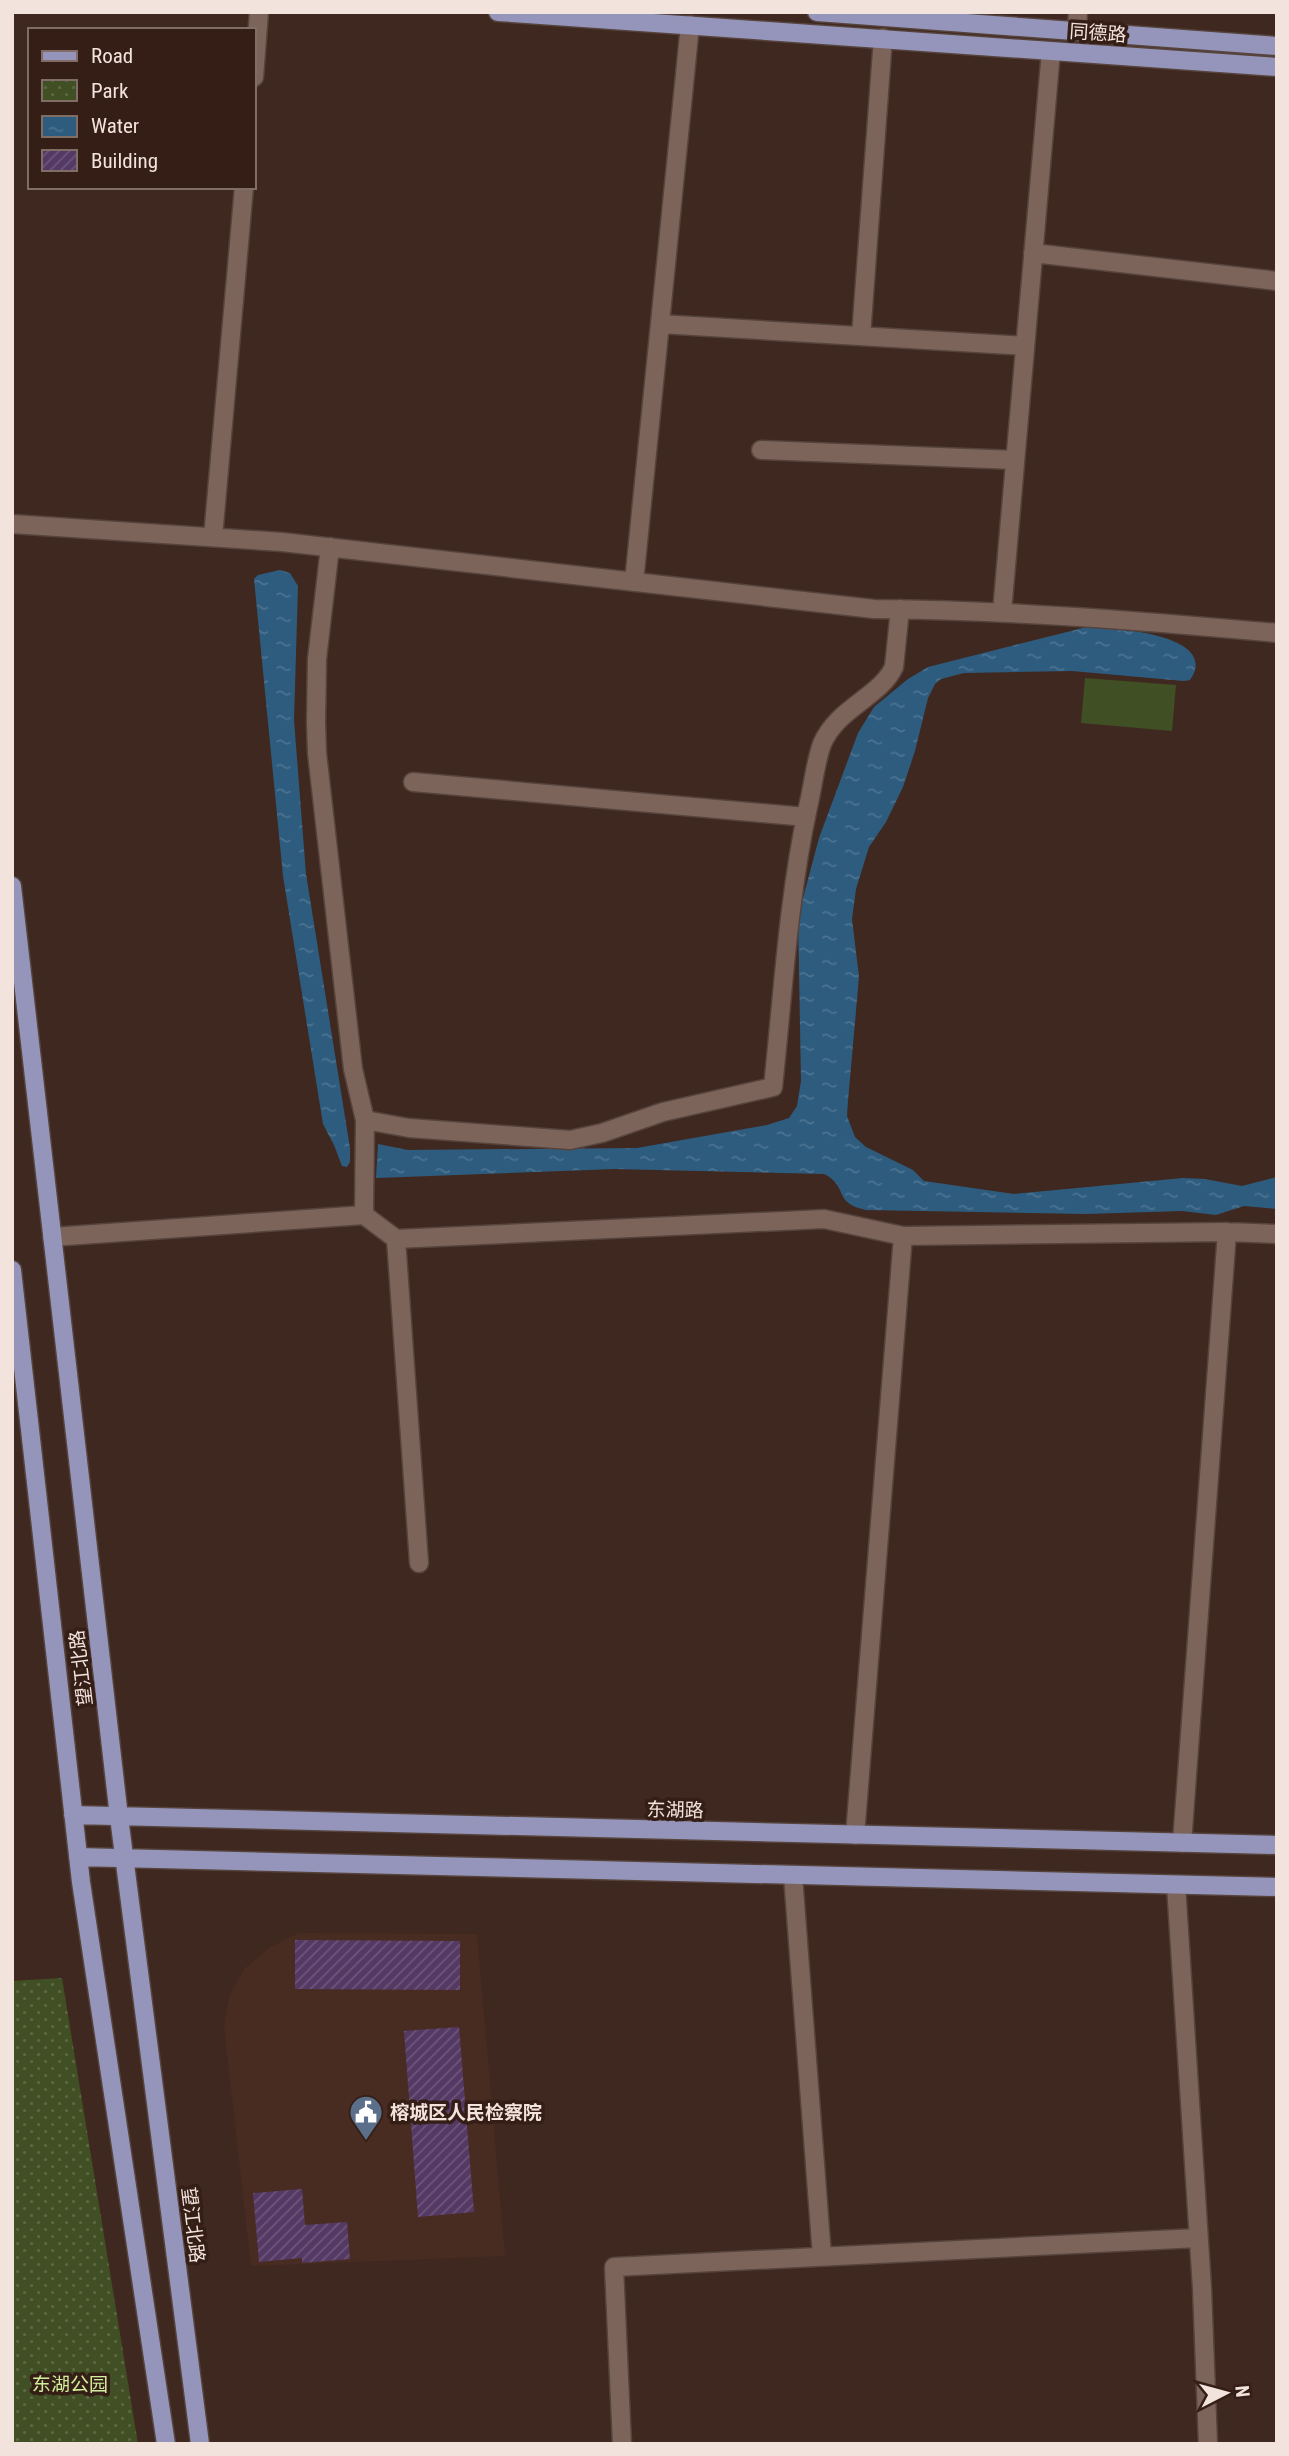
<svg xmlns="http://www.w3.org/2000/svg" width="1289" height="2456" font-family="'Roboto Condensed','Noto Sans SC',sans-serif">
<style>
.built{fill:#492c21}
.grass{fill:#414f24}
.park{fill:url(#park-dots)}
.water{fill:url(#water-ripples)}
.building{fill:url(#building-hatch)}
.lines{fill:none;stroke-linecap:round;stroke-linejoin:round}
.minor-casing{stroke:#55433c;stroke-width:21}
.major-casing{stroke:#55433c;stroke-width:21}
.minor{stroke:#7d645a;stroke-width:18}
.major{stroke:#9595bb;stroke-width:18}
.labels{text-anchor:middle;dominant-baseline:central;stroke-width:7;stroke-linejoin:round;paint-order:stroke}
.street-label{font-size:19px;fill:#f2e3dd;stroke:#341e16}
.poi-label{font-size:19px;font-weight:bold;fill:#f2e3dd;stroke:#341e16;text-anchor:start}
.park-label{font-size:19px;fill:#d0ed9c;stroke:#341e16}
</style>
<defs>
<pattern id="park-dots" width="8" height="8" patternUnits="userSpaceOnUse" patternTransform="scale(1.75)"><rect width="8" height="8" fill="#414f24"/><path d="M2 2h.1M6 6h.1" fill="none" stroke="#5d6843" stroke-width="1.8" stroke-linecap="round"/></pattern>
<pattern id="water-ripples" width="26" height="14" patternUnits="userSpaceOnUse" patternTransform="scale(1.75)"><rect width="26" height="14" fill="#2d5c7f"/><path d="M2 4q2-2 4 0t4 0M15 11q2-2 4 0t4 0" fill="none" stroke="#4c7391"/></pattern>
<pattern id="building-hatch" width="6" height="6" patternUnits="userSpaceOnUse" patternTransform="scale(1.75)"><rect width="6" height="6" fill="#543964"/><path d="M-1 1l2-2M0 6l6-6M5 7l2-2" fill="none" stroke="#6d567a"/></pattern>
</defs>
<rect width="100%" height="100%" fill="#3e2820"/>
<!-- built -->
<path class="built" d="M299 1933 477 1934 505 2256 251 2266 224 2027 226 2012 229 1997 244 1969 269 1948Z"/>
<!-- grass -->
<path class="grass" d="M1085 678 1176 685 1172 731 1081 723Z"/>
<!-- park -->
<path class="park" d="M62 1978 138 2444H12V1981Z"/>
<!-- water -->
<path class="water" d="M280 570 290 573 298 586 294 720 306 874 350 1148V1162L347 1167 342 1166 334 1145 323 1124 283 876 254 579 258 575Z
M1087 627C1110 627 1222 634 1190 680L1184 681 1072 671 964 673 941 679 935 684 928 698 915 751 903 787 886 822 869 847 856 889 852 919 859 977 848 1101 847 1116 855 1137 866 1147 913 1170 924 1181 1014 1194 1183 1178 1205 1179 1242 1186 1277 1177V1209L1244 1206 1216 1215 1182 1211 1086 1214 866 1210C832 1203 849 1186 824 1174L614 1169 376 1178 378 1144 408 1150 637 1148 767 1125 789 1118 797 1106 801 1081 798 917 819 838 858 733 874 707 908 679 928 667Z"/>
<!-- building -->
<path class="building" d="M295 1940 460 1941V1990L295 1989Z
M459 2027 474 2212 418 2217 404 2031Z
M302 2189 305 2225 347 2222 350 2259 302 2263V2258L259 2262 253 2193Z"/>
<g class="lines">
<defs>
<path id="minor" d="M1077 31 1078 12
M254 77 259 12
M1033 253 1277 281
M660 324 1025 346
M861 336 883 38
M761 450 1015 460
M12 524 282 542 874 609C1009 610 1142 621 1277 633
M213 537 244 187
M330 547 317 659 316 723 317 753 353 1069 365 1120 364 1215
M634 582 690 25
M1002 612 1051 51
M413 782 806 817
M365 1120 409 1128 570 1140 602 1133 663 1112 773 1087C783 994 788 899 808 807 813 787 815 763 822 744 837 708 880 697 894 667L900 609
M52 1237 364 1215 396 1239 824 1219 903 1236 1227 1232 1277 1234
M396 1239 419 1563
M855 1835 903 1236
M1182 1843 1227 1232
M793 1876 822 2256
M1176 1885 1202 2288 1208 2444
M622 2444 614 2267 1198 2238"/>
<path id="major" d="M498 12 1277 67
M817 12 1277 46
M12 886 119 1817 200 2444
M12 1270 81 1882 166 2444
M73 1815 1277 1845
M78 1857 1277 1887"/>
</defs>
<!-- minor casing -->
<use href="#minor" class="minor-casing"/>
<!-- major casing -->
<use href="#major" class="major-casing"/>
<!-- minor -->
<use href="#minor" class="minor"/>
<!-- major -->
<use href="#major" class="major"/>
</g>
<!-- icons -->
<defs>
<symbol id="civic-pin" viewBox="-11 -11 22 30"><path d="M0 17L-7.5 6A9.5 9.5 0 1 1 7.5 6Z" fill="#5c6f8a" stroke="#341e16"/><path d="M-.6-6.5H3V-4.5H.6V-3L4-1V1h2V6H-6V1h2V-1L-.6-3ZM-1.2 2.5V6h2.4V2.5Z" fill="#fff"/></symbol>
</defs>
<g fill-rule="evenodd">
<use href="#civic-pin" x="347" y="2093" width="38" height="52"/>
</g>
<g class="labels">
<!-- street labels -->
<g class="street-label">
<text transform="translate(1098 33) rotate(4)">同德路</text>
<text transform="translate(81 1668) rotate(-97)">望江北路</text>
<text transform="translate(675 1810) rotate(1)">东湖路</text>
<text transform="translate(193 2225) rotate(83)">望江北路</text>
</g>
<!-- poi labels -->
<g class="poi-label">
<text x="390" y="2112">榕城区人民检察院</text>
</g>
<!-- park labels -->
<g class="park-label">
<text x="70" y="2384">东湖公园</text>
</g>
</g>
<!-- border -->
<rect width="1289" height="2456" fill="none" stroke="#f2e3dd" stroke-width="28"/>
<!-- legend -->
<rect x="28" y="28" width="228" height="161" fill="#341e16" stroke="#806d66" stroke-width="2"/>
<rect x="42" y="51" width="35" height="10" fill="#9595bb" stroke="#806d66" stroke-width="2"/>
<text x="91" y="63" font-size="21" fill="#f2e3dd">Road</text>
<rect x="42" y="80" width="35" height="21" fill="url(#park-dots)" stroke="#806d66" stroke-width="2"/>
<text x="91" y="98" font-size="21" fill="#f2e3dd">Park</text>
<rect x="42" y="116" width="35" height="21" fill="url(#water-ripples)" stroke="#806d66" stroke-width="2"/>
<text x="91" y="133" font-size="21" fill="#f2e3dd">Water</text>
<rect x="42" y="150" width="35" height="21" fill="url(#building-hatch)" stroke="#806d66" stroke-width="2"/>
<text x="91" y="168" font-size="21" fill="#f2e3dd">Building</text>
<!-- north arrow -->
<g transform="translate(1226 2393) rotate(84)" stroke="#341e16" stroke-width="5" paint-order="stroke">
<path d="M0-5L12 26L0 18L-12 26Z" fill="#f2e3dd"/>
<text y="-10" font-size="19" font-weight="bold" text-anchor="middle" fill="#f2e3dd">N</text>
</g>
</svg>
